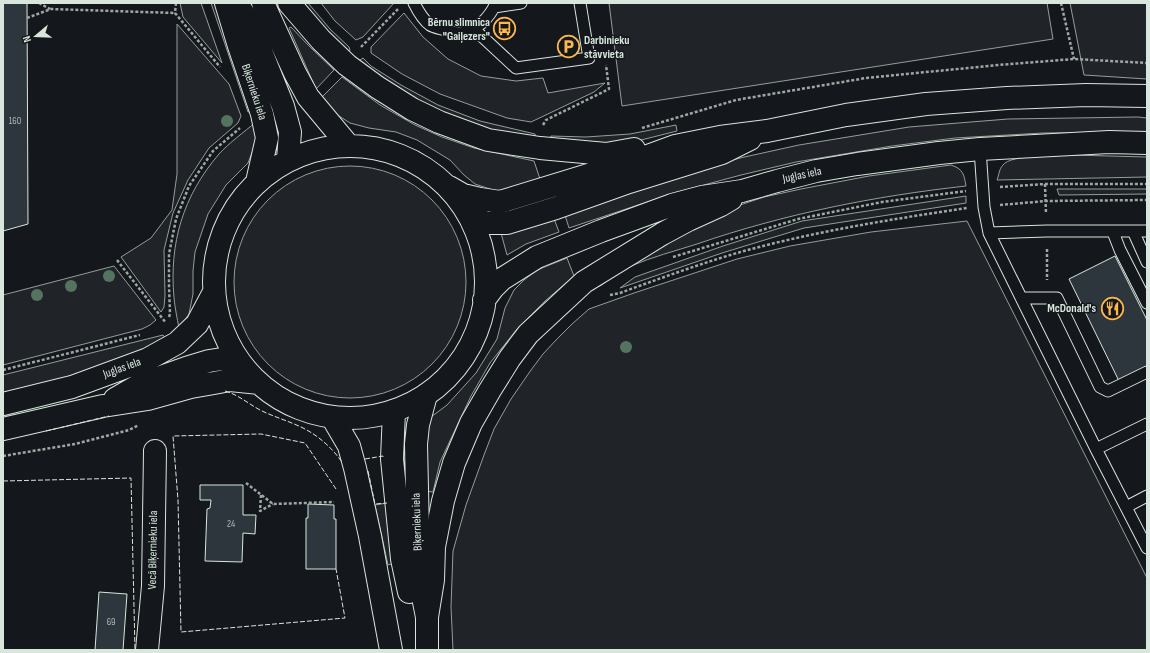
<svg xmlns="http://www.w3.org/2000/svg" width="1150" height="653" font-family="'Sofia Sans Condensed',sans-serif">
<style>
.grass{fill:#202428;stroke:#939e99}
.building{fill:#2c363c;stroke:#d8e6dc}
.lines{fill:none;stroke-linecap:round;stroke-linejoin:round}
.service-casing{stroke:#d8e6dc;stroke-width:13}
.minor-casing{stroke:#d8e6dc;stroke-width:24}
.secondary-casing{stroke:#d8e6dc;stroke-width:24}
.primary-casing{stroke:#d8e6dc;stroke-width:24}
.path{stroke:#9da8a2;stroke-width:2.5;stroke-dasharray:3 2;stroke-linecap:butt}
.service{stroke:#14181c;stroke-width:11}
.minor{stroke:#14181c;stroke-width:22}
.secondary{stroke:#14181c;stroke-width:22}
.primary{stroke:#14181c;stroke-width:22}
.fence{stroke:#d8e6dc;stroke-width:1;stroke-dasharray:5 2;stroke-linecap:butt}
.tree{fill:#55745f}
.labels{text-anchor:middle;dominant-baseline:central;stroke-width:3;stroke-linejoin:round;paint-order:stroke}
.number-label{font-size:10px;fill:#adbab4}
.poi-label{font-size:12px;font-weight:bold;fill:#d8e6dc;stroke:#14181c;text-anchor:end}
.street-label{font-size:12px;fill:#d8e6dc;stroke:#14181c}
</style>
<rect width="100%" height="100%" fill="#14181c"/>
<!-- grass -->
<path class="grass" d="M180 3H201L222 63 183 17Z
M211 3H216L254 111 248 112Z
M299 3H308L330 29 349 47 350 50 347 55Z
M321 3H394L363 37 356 40 335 21Z
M609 3H1047L1053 39 622 106Z
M1070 3H1147V79L1084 75Z
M404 13 423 37 448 59 481 76 516 81 543 78 548 93 605 83 594 92 531 122 507 118 440 94 402 74 371 53V47Z
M177 24 229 84 241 116 238 123 209 148 188 180 173 213 164 250 165 296 164 307 161 312 121 257 151 238 172 210 177 174Z
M291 27 308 45 334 70 316 89 289 28Z
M363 58 371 66 401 85 438 105 480 121 535 134 536 140 503 136 443 116 356 63Z
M342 77 380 105 415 125 442 137 474 148 534 161 541 182 499 192 475 184 464 175 450 160 417 140 396 132 369 128 350 123 331 111 321 98Z
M1138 117 1147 118V132L1043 133 955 138 892 146 796 162 741 175 674 193 569 228 564 212 669 178 740 158 799 145 909 127 1008 119Z
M256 122 258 137 248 163 226 185 208 214 195 252 193 271V294L189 314 179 328C177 318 175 308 174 298 169 243 183 196 219 154 229 143 244 132 256 122Z
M676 125 677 131 637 141 612 143 548 142 551 136 586 137 630 134Z
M1072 155 1147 157V177L997 180C999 175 999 169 1003 165 1011 154 1058 156 1072 155Z
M951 165C963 169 964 174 966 186 875 196 784 214 697 244 675 251 652 257 631 266 620 270 610 279 600 286L596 284 636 256 731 208 764 197 801 189 869 176Z
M234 282a116 116 0 1 1 232 0a116 116 0 1 1-232 0Z
M1057 189H1147V194L1059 195Z
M966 196V203L804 228 722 253 620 288 635 277 723 246 802 221Z
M553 216 559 232 526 244 507 255 501 233Z
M967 221 1147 578V650H453L451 607 453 551 466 505 484 455 494 429 511 399 531 370 543 354 557 339 572 324 589 309 634 293 737 259 790 246 871 232Z
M567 258 574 276 545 301 517 329 490 363 471 396 440 462 433 492 424 491 422 451 431 417 447 405 476 373 497 339 505 308 514 290 524 280 537 270Z
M114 266 156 320 150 325 142 329 3 365V295Z
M163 335 166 339 136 355 12 395 3 394V375Z
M387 503 394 563 388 565 375 505Z"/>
<!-- building -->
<path class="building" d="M3 3H27L28 224 3 231Z
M1115 256 1147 320V367L1119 381 1069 279Z
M200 485H243V515H256L255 534 243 533 242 562 205 561 207 509 210 508 211 500H200Z
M308 504 334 505V519H336V569H306V518H308Z
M99 592 127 594 123 650H95Z"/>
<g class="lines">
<defs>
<path id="service" d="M414 3C418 11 423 20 430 25 433 27 438 28 442 29 448 31 453 33 460 33 476 32 490 17 496 3
M494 7 521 3
M474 29 516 68 589 58 580 3
M980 149 984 207 989 233 1096 449 1147 548
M1133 231 1147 262
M1113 232 1120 250 1147 303
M989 233 1047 231H1147
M1021 298H1057L1100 387 1108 391 1147 372
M1096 449 1147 424
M1126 507 1147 496"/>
<path id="minor" d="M147 650 153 586 155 451"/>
<path id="secondary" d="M426 395 418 425 416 444 419 577 427 617V650
M394 411 392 459 402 559 409 592
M332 417 349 446 355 468 370 536 391 650"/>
<path id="primary" d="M226 3 239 46 262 114 267 138 257 182
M237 3 250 24 283 106 290 132 288 160
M263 3 295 73 308 97 348 145
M289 3 321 40 347 65 377 87 412 109 439 122 488 140 540 148 606 154 634 149
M214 282a136 136 0 1 1 272 0a136 136 0 1 1-272 0Z
M449 187 463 195 480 199 500 202 634 161 675 146 720 137 767 131 846 115 926 104 1007 98 1086 95 1147 96
M469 216 486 223H507L556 208 629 182 722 153 750 139
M484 300 493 288 502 279 537 257 601 231 642 216 672 205 702 197 742 191 777 181 816 171 857 164 939 153 980 149 1109 142 1147 143
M115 399 141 384 186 368 209 361 222 359 238 360
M3 404 72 387 148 359 177 343 197 324 214 292
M3 429 103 406 148 399 191 387 214 383 230 380 258 383
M427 617 433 580 434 547 443 501 454 463 471 423 490 390 510 358 528 334 584 282 662 234 688 220 721 205 731 199"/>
</defs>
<!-- service casing -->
<use href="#service" class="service-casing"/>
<!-- minor casing -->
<use href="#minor" class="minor-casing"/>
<!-- secondary casing -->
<use href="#secondary" class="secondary-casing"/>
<!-- primary casing -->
<use href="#primary" class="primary-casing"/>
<!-- path -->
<path class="path" d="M39 3 50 9
M176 3 175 13 220 67
M1061 3 1074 59
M27 18 51 9 175 13
M361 47 398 9
M543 125 546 120 609 89 606 65
M642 128 736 100 866 78 998 65 1074 59 1147 63
M1045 184 1046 214
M1000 187 1045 184H1147
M1000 205 1046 201 1147 200
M1047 249V280
M673 257 798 219 882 202 966 191
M117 260 166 323
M610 295 620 293C661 278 702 263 744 251 817 231 893 219 967 208
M169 317 170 314 169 285V254L176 219 189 186 213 151 240 128
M3 370 140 335
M3 456 75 444 129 430 139 425
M246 483 273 504 334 502
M261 495 260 511 273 504"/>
<!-- service -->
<use href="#service" class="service"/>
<!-- minor -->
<use href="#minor" class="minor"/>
<!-- secondary -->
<use href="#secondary" class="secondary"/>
<!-- primary -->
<use href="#primary" class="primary"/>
<!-- fence -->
<path class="fence" d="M225 391C239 395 247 403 260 410 274 417 289 421 303 428 319 436 332 448 342 462
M46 431 109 416
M365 459 383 456V458
M368 471 375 504 387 503
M3 481 131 478 135 650
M336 489 305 443 261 434 173 436 178 500 181 632 345 618 336 569"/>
</g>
<!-- trees -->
<g class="tree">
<circle cx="227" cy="121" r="6"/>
<circle cx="109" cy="276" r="6"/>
<circle cx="71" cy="286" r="6"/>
<circle cx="37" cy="295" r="6"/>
<circle cx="626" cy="347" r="6"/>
</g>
<!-- icons -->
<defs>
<symbol id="bus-ring" viewBox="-11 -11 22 22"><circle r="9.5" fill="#14181c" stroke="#ffb74d" stroke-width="1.5"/><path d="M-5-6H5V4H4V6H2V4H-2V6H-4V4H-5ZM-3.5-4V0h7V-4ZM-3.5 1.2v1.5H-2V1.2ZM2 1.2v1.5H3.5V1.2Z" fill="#ffb74d"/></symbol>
<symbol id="parking-ring" viewBox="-11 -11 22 22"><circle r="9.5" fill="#14181c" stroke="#ffb74d" stroke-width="1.5"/><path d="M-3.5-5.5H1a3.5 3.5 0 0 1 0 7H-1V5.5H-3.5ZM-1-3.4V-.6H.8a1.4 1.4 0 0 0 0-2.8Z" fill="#ffb74d"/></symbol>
<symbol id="restaurant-ring" viewBox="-11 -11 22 22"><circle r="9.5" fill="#14181c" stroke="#ffb74d" stroke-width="1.5"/><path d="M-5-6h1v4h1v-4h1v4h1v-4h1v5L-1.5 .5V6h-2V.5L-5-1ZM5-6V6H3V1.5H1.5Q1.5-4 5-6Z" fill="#ffb74d"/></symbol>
</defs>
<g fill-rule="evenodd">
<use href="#bus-ring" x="492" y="16" width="25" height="25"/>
<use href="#parking-ring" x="556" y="34" width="25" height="25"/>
<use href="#restaurant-ring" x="1100" y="296" width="25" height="25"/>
</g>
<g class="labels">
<!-- number labels -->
<g class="number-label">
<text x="15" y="121">160</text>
<text x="231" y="524">24</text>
<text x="111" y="622">69</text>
</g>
<!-- poi labels -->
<g class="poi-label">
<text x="490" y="22">Bērnu slimnīca<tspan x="490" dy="14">"Gaiļezers"</tspan></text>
<text x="584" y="40" text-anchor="start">Darbinieku<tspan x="584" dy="14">stāvvieta</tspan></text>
<text x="1096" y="308">McDonald's</text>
</g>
<!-- street labels -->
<g class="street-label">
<text transform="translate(254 92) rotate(72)">Biķernieku iela</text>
<text transform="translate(802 175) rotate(-12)">Juglas iela</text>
<text transform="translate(122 368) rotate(-20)">Juglas iela</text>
<text transform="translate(417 522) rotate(-92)">Biķernieku iela</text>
<text transform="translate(153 550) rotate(-89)">Vecā Biķernieku iela</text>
</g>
</g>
<!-- border -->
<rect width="1150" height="653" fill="none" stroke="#d8e6dc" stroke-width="8"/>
<!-- north arrow -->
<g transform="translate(36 36) rotate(251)" stroke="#14181c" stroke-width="3" paint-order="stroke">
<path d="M0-3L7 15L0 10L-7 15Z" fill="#d8e6dc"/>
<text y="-6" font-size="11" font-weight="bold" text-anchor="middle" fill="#d8e6dc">N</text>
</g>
</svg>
